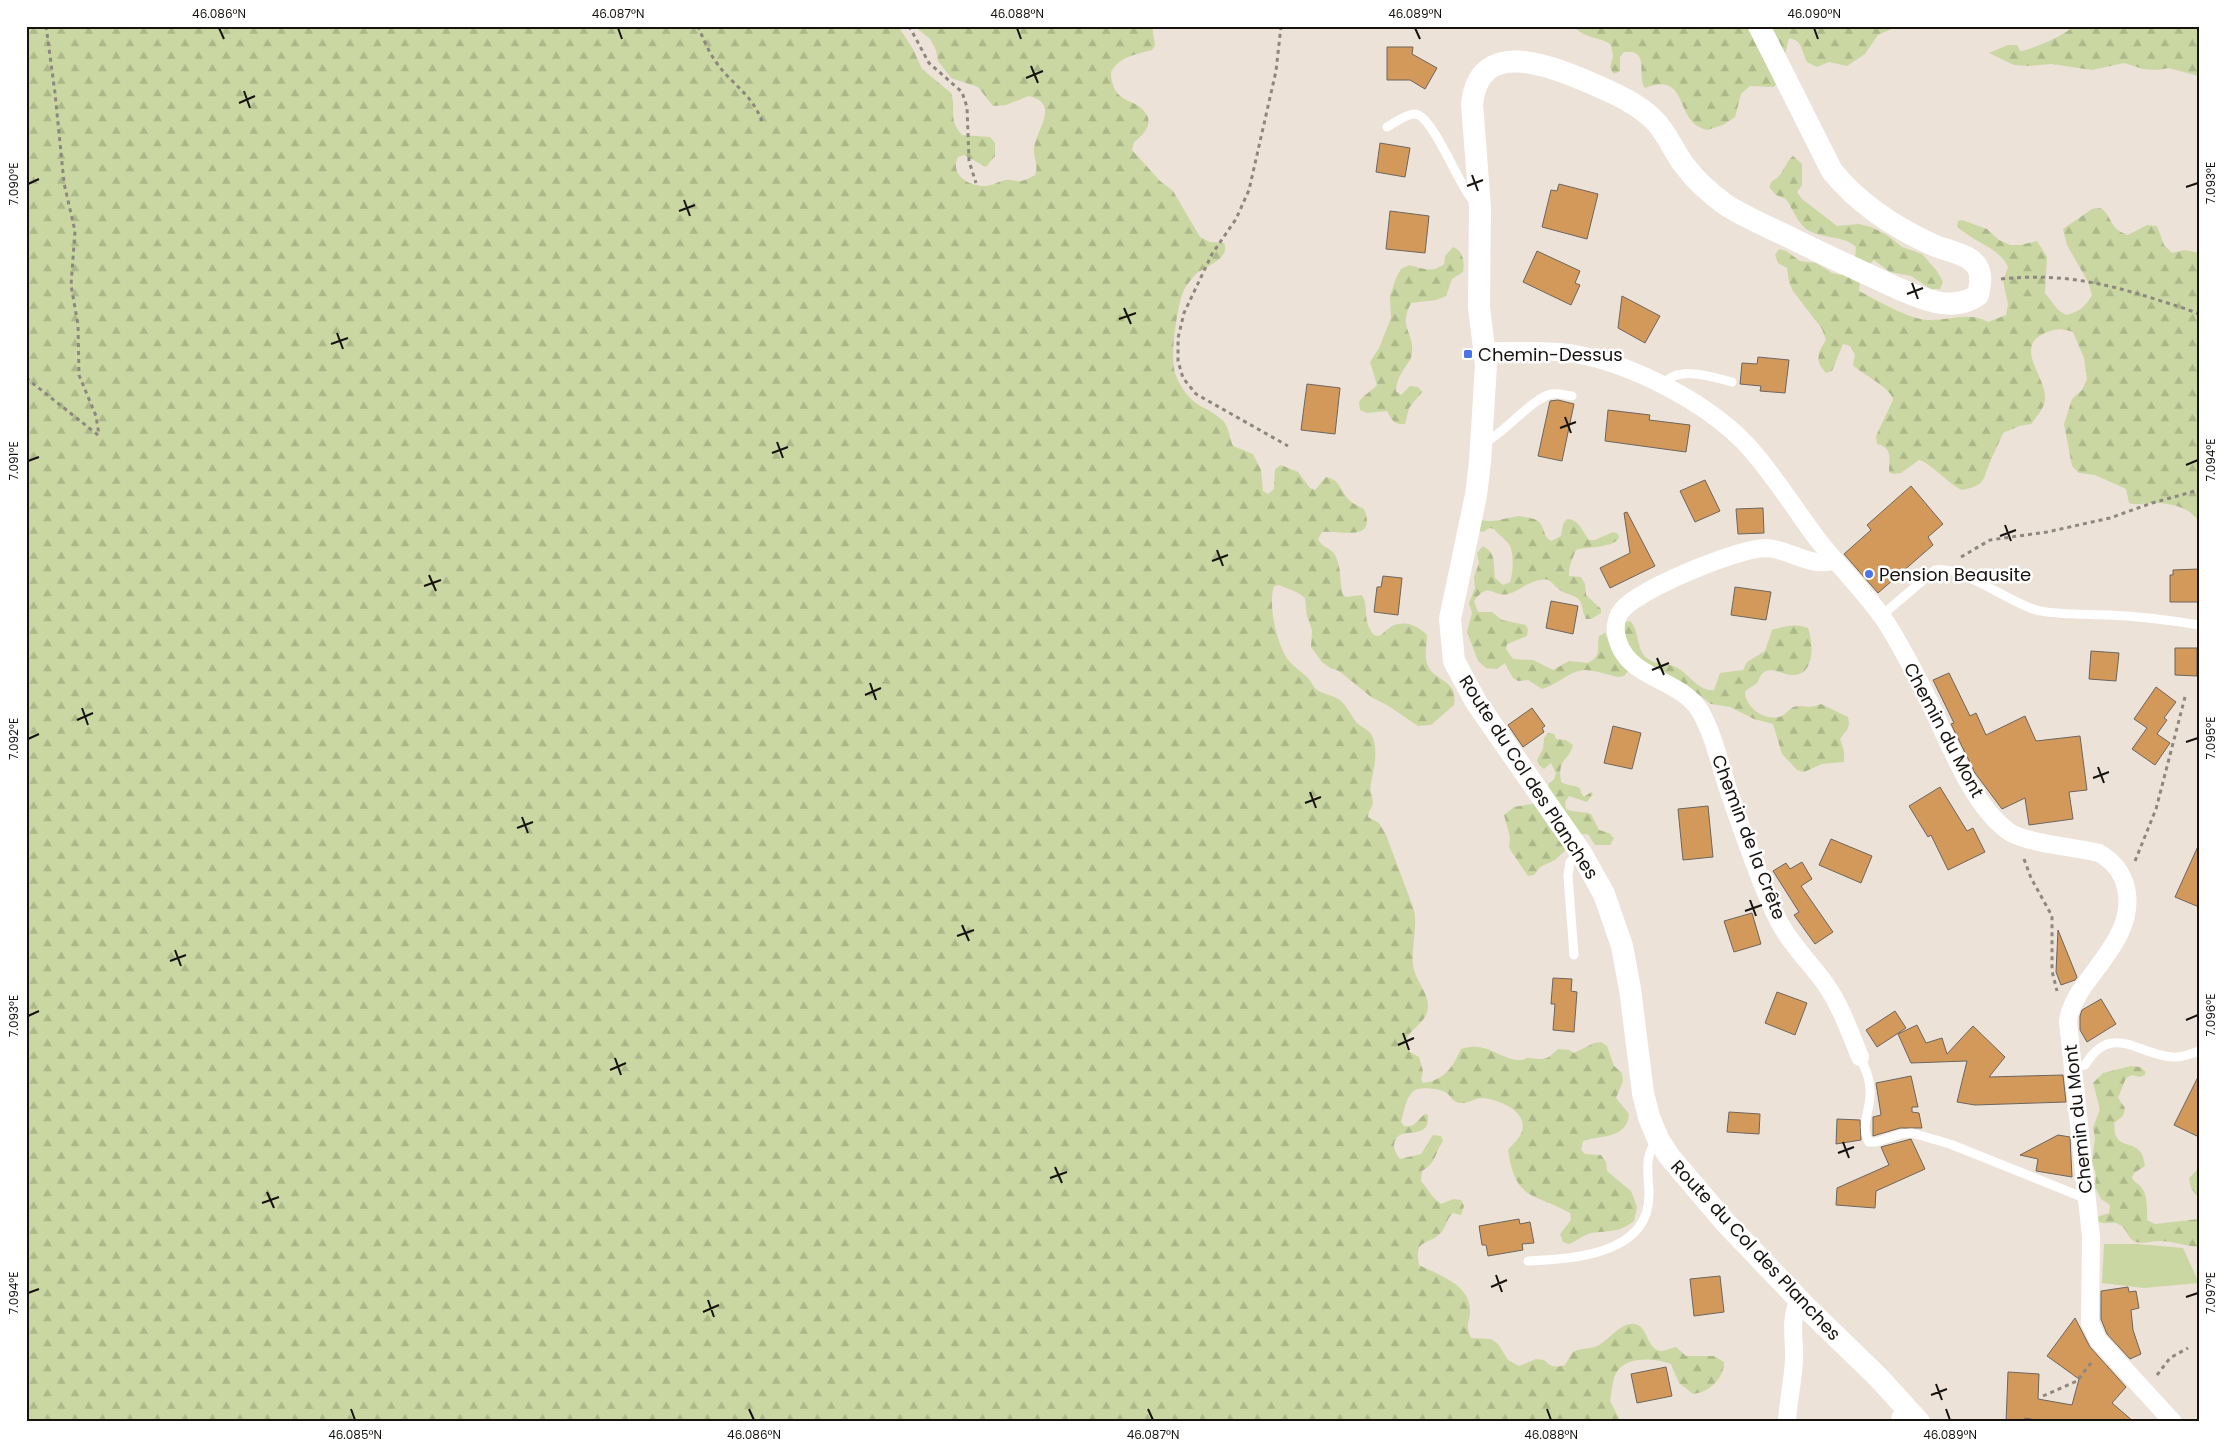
<svg xmlns="http://www.w3.org/2000/svg" width="2225" height="1448" font-family="Poppins,sans-serif">
<style>
.green{fill:#cad7a2}
.forest{fill:url(#forest-firs)}
.building{fill:#d2995b;stroke:#6d655d}
.lines{fill:none;stroke-linecap:round;stroke-linejoin:round}
.path{stroke:#8e8780;stroke-width:3;stroke-dasharray:4 4;stroke-linecap:butt}
.service{stroke:#fff;stroke-width:9}
.minor{stroke:#fff;stroke-width:18}
.tertiary{stroke:#fff;stroke-width:22}
.ticks{fill:none;stroke:#16120f;stroke-width:2}
.poi-dot{fill:#4b74e7;stroke:#fff;stroke-width:2}
.labels{text-anchor:middle;dominant-baseline:central;stroke-width:5;stroke-linejoin:round;paint-order:stroke}
.poi-label{font-size:18px;fill:#16120f;stroke:#fff;text-anchor:start}
.street-label{font-size:18px;fill:#16120f;stroke:#fff}
.neatline{fill:none;stroke:#16120f;stroke-width:2}
.ticks-label{font-size:12px;text-anchor:middle;fill:#16120f}
</style>
<defs>
<pattern id="forest-firs" width="22" height="20" patternUnits="userSpaceOnUse" patternTransform="scale(1.25)"><rect width="22" height="20" fill="#cad7a2"/><path d="M5 1l3.5 6h-7zM16 11l3.5 6h-7z" fill="#adb88a"/></pattern>
</defs>
<rect width="100%" height="100%" fill="#ece2d8"/>
<!-- green -->
<path class="green" d="M2104 1244H2138L2183 1248 2199 1283 2144 1288 2102 1283Z"/>
<!-- forest -->
<path class="forest" d="M26 26H898L913 49 922 69 951 93C957 110 947 119 962 135L990 137 995 143V156L986 167 964 155 958 157C949 176 971 187 987 186 994 185 999 181 1006 180 1011 179 1016 182 1021 181 1026 180 1031 177 1035 175 1039 166 1033 157 1034 148 1036 129 1061 104 1029 96L1006 105 993 106 978 87 951 78 938 61 936 50 930 39 914 26H1152L1155 45 1152 50C1135 55 1120 56 1111 72 1111 80 1113 88 1118 94 1124 101 1135 102 1141 108 1156 121 1146 133 1134 142L1132 150 1160 181 1173 191 1200 237 1210 242 1224 243C1231 259 1205 266 1196 274 1192 278 1185 287 1183 292 1177 309 1171 350 1174 368 1175 377 1183 391 1190 398 1198 407 1212 410 1221 419 1229 425 1229 437 1233 446L1253 454 1261 470 1263 491 1268 494 1274 489 1275 469 1281 465 1298 472 1310 488 1315 490 1326 477C1341 480 1340 491 1349 500 1353 504 1359 506 1364 509 1378 543 1339 530 1322 532L1318 539C1322 548 1330 547 1335 555 1342 567 1339 582 1343 595L1346 597 1362 595C1370 609 1361 619 1374 635L1379 636C1383 634 1388 628 1392 626 1406 620 1418 626 1427 635 1427 643 1425 652 1426 659 1429 683 1459 676 1454 705L1431 725 1418 726 1387 705 1371 697 1339 671 1330 668 1322 662 1311 647 1312 630 1307 616 1305 598C1299 592 1288 589 1279 585L1274 586C1268 606 1276 639 1286 657 1291 665 1301 671 1308 678 1311 681 1313 687 1317 690 1325 695 1334 695 1341 701 1348 707 1351 716 1357 723 1363 729 1370 729 1373 738 1378 753 1374 768 1371 783 1368 794 1378 802 1369 811L1368 817 1379 823 1386 835 1413 907C1419 925 1411 945 1413 964 1414 979 1429 993 1428 1007 1427 1025 1406 1029 1405 1045L1410 1052 1419 1057 1423 1071 1421 1079 1423 1083C1445 1080 1452 1068 1461 1049 1486 1040 1501 1060 1519 1060 1523 1061 1526 1057 1530 1058 1546 1060 1546 1060 1558 1049L1569 1050 1574 1053 1594 1043 1601 1042 1607 1046 1614 1066 1622 1073 1623 1081 1616 1098 1629 1114C1627 1140 1599 1135 1583 1141L1581 1150 1585 1154 1601 1155 1606 1162 1607 1171 1631 1191 1637 1207 1634 1221C1616 1234 1610 1230 1591 1233 1583 1235 1577 1241 1569 1244L1563 1242 1560 1234 1571 1220 1570 1213C1533 1192 1516 1202 1508 1150 1512 1145 1521 1137 1522 1131 1528 1111 1498 1099 1482 1098 1475 1098 1468 1104 1460 1103 1453 1102 1452 1098 1448 1094 1443 1089 1425 1087 1418 1089 1406 1092 1404 1112 1401 1122L1404 1126C1415 1128 1417 1120 1425 1114L1428 1115C1428 1119 1428 1124 1426 1127 1417 1138 1397 1126 1394 1145 1394 1150 1397 1155 1400 1159L1421 1154 1433 1135 1441 1136 1443 1141C1434 1154 1437 1162 1422 1171L1421 1181C1428 1189 1432 1198 1441 1204L1453 1199 1461 1200 1464 1206 1461 1215 1453 1213C1447 1218 1447 1224 1443 1230 1432 1247 1413 1235 1419 1265 1438 1275 1471 1284 1470 1312 1469 1325 1465 1324 1471 1338L1491 1339 1498 1344 1508 1360 1519 1366 1536 1359 1544 1360C1551 1367 1555 1368 1565 1365L1573 1352C1582 1347 1591 1350 1599 1345 1610 1339 1621 1322 1635 1324 1649 1327 1646 1349 1661 1351 1665 1351 1671 1348 1676 1347L1686 1356H1714L1724 1362C1724 1378 1710 1392 1693 1394L1679 1383 1671 1364C1656 1358 1629 1356 1618 1370 1612 1378 1612 1391 1610 1401L1621 1422H26Z
M1573 26H1898L1878 35 1865 54 1847 66 1829 62 1817 67 1807 62C1801 50 1803 41 1789 38L1778 82 1774 87 1750 86 1741 94 1735 117 1723 125 1707 130C1703 129 1699 127 1696 125 1677 111 1684 72 1645 88 1636 75 1651 49 1624 52L1620 57V71L1614 74 1610 68 1613 56 1611 45C1598 35 1588 41 1573 26Z
M2073 26H2199V76L2168 68 2158 70 2143 69 2124 63 2092 70 2052 64 2029 66 2014 65 1989 53 2008 45H2017L2020 51C2029 51 2070 33 2073 26Z
M1793 156 1802 164V185L1797 192 1802 199 1837 226 1859 224 1871 227 1887 235 1902 247 1922 254 1937 271 1943 282 1940 289H1931L1911 276 1890 272 1874 260 1861 272 1859 291C1876 300 1909 319 1927 320 1948 321 1969 311 1988 322L2006 315 2008 304 2003 281 2008 267C1998 246 1972 242 1957 226L1958 221 1962 220 1987 229 1999 240 2010 245H2020L2037 241 2047 257 2045 293 2058 310 2066 315C2079 312 2085 307 2092 295L2088 282 2067 245 2063 229 2092 209 2101 208C2114 219 2109 229 2128 235L2147 225 2157 226 2164 245 2172 253 2185 250 2199 253V522C2190 507 2171 503 2153 503 2144 503 2139 506 2129 503L2126 489 2095 475 2079 473 2072 466 2064 424 2072 399 2082 390 2087 379 2084 358 2073 332C2061 328 2054 328 2043 334 2015 348 2045 376 2045 397 2046 407 2037 416 2031 424L2019 426 2003 433C1999 443 1994 452 1990 462 1982 481 1986 485 1962 490 1947 483 1931 463 1919 460L1901 473 1893 474 1889 472C1889 458 1893 448 1877 444L1876 436 1893 400C1892 388 1863 375 1853 365L1855 355 1850 346 1843 344 1832 371 1826 373C1814 360 1818 353 1826 340L1822 329 1793 291 1789 282 1787 268 1778 263 1775 255 1779 249 1786 251 1800 261 1816 263 1832 273 1841 275 1855 257 1856 247C1842 234 1820 240 1805 228 1796 220 1793 209 1786 199L1776 195 1769 187 1772 181C1785 175 1783 164 1793 156Z
M1453 247C1463 250 1465 263 1463 272L1452 279 1446 296 1436 300 1411 303C1398 328 1414 332 1412 352 1412 364 1397 371 1396 391L1401 395 1410 386 1418 387 1422 392 1409 408 1405 424C1394 425 1392 420 1387 411L1367 413 1360 410 1359 402C1364 394 1371 392 1377 385L1370 362 1379 348 1391 318 1390 296 1396 278 1401 269 1409 265C1423 268 1431 274 1444 264L1445 256Z
M1519 516C1525 517 1536 518 1540 523 1545 529 1543 536 1551 541L1561 536 1563 524 1567 519C1579 519 1582 531 1589 540H1595L1613 532 1618 534 1619 538C1611 549 1588 546 1576 550 1573 557 1568 568 1569 576L1581 577 1585 584 1586 595 1601 609V613L1591 619H1586C1583 614 1583 607 1580 601 1576 595 1569 595 1563 592 1550 585 1553 574 1533 582 1524 585 1517 592 1508 594 1492 598 1490 580 1474 601L1478 612H1492L1502 620 1526 625 1528 630 1527 636 1507 644 1506 649 1513 659 1533 660 1553 670 1569 661 1588 663C1603 654 1596 649 1599 636L1605 633 1610 644 1615 649 1623 632 1624 622 1630 621C1639 630 1636 644 1643 654 1653 668 1670 660 1682 671 1691 678 1701 692 1714 690L1720 673 1743 670 1747 662 1765 651 1772 630C1785 626 1795 623 1808 628 1813 642 1816 676 1792 675 1783 675 1776 668 1766 671 1760 674 1760 678 1757 683 1754 686 1748 688 1745 692 1746 708 1763 720 1779 717 1787 715 1790 705 1799 706 1810 706 1807 709 1821 704L1848 717C1851 728 1846 730 1840 739L1844 751V762L1822 764 1804 772 1797 770 1782 754 1773 724 1754 719 1730 707 1711 704 1685 684 1629 670 1624 676 1619 677C1608 675 1595 670 1584 670 1569 671 1557 685 1542 689L1528 680 1518 681 1513 678 1505 663 1497 669 1486 668 1478 661 1467 632 1472 613 1469 603 1475 588 1474 577 1479 563 1477 553 1483 546C1497 554 1493 564 1495 578L1503 585 1510 582C1513 573 1515 551 1508 543 1504 537 1498 535 1494 529L1490 528 1483 532 1479 531 1481 520C1497 523 1503 518 1519 516Z
M1548 733 1554 734 1556 739 1566 740 1573 745C1569 762 1557 757 1561 782 1567 786 1574 785 1580 788L1581 793 1584 797 1591 792 1593 794 1587 802 1569 796 1565 802 1566 809C1574 813 1583 811 1591 814L1599 830 1609 833 1614 838 1610 845H1595L1588 834H1583L1555 860 1540 867 1534 875 1528 876 1511 851 1509 847 1510 837 1504 815 1514 807 1537 803 1549 784 1554 779 1556 773 1551 763 1544 769 1539 765 1537 760 1543 749 1544 738Z
M2131 1066 2140 1067 2145 1071V1075L2140 1077 2132 1075 2126 1078 2118 1098 2125 1108 2123 1116 2114 1123C2115 1127 2114 1133 2116 1136 2122 1150 2142 1138 2145 1166L2134 1173 2132 1178C2135 1183 2138 1183 2141 1187 2148 1195 2147 1210 2147 1220L2155 1224 2199 1219V1247C2186 1246 2173 1241 2159 1241 2152 1241 2143 1244 2136 1242 2127 1239 2128 1229 2120 1225 2112 1220 2105 1226 2097 1221V1217L2109 1213 2110 1205 2101 1199 2095 1187 2096 1175 2092 1161 2095 1138 2093 1128 2100 1109 2093 1083 2103 1073Z
M2199 1168V1195H2196L2191 1188 2189 1178Z"/>
<!-- building -->
<path class="building" d="M1387 47H1413L1412 54 1437 68 1425 89 1410 80H1387Z
M1380 143 1410 148 1405 177 1376 172Z
M1559 184 1598 194 1587 239 1542 227 1551 190 1557 191Z
M1390 211 1429 216 1425 253 1386 249Z
M1537 251 1580 271 1575 283 1580 285 1571 305 1523 282Z
M1622 296 1660 316 1645 343 1618 328Z
M1758 357 1789 360 1785 393 1760 391 1761 386 1740 384 1742 363 1757 364Z
M1307 384 1340 388 1335 434 1301 430Z
M1558 400 1574 404 1562 461 1538 456 1550 401Z
M1608 410 1650 415 1649 420 1690 425 1686 452 1605 441Z
M1705 480 1720 511 1695 522 1680 491Z
M1911 486 1943 524 1928 537 1933 545 1878 593 1844 554 1871 530 1867 525Z
M1763 508 1764 533 1738 534 1736 509Z
M1627 512 1655 566 1610 588 1600 568 1630 553 1624 513Z
M2199 569V602H2170V575H2173V570Z
M1383 576 1402 578 1398 615 1374 612 1377 587H1381Z
M1735 587 1771 592 1766 620 1731 615Z
M1551 601 1578 606 1573 634 1546 628Z
M2175 648H2197V676L2175 675Z
M2091 651 2119 653 2116 681 2089 679Z
M1949 673 1970 716 1976 713 1986 735 2025 716 2036 741 2080 736 2087 790 2069 792 2073 819 2029 825 2025 798 2002 809 1975 773 1951 724 1954 723 1933 680Z
M2156 687 2176 702 2164 718 2167 720 2157 734 2170 743 2155 765 2132 749 2147 728 2134 719Z
M1532 708 1545 726 1542 728 1544 732 1523 747 1508 725Z
M1613 726 1641 733 1632 769 1604 763Z
M1940 787 1967 831 1973 828 1985 852 1948 870 1931 835 1928 837 1909 806Z
M1708 806 1713 857 1683 860 1678 809Z
M1831 839 1872 856 1861 883 1819 865Z
M2199 844V907L2175 897Z
M1802 862 1812 879 1801 886 1833 932 1815 944 1794 915 1799 912 1773 871 1786 863 1790 869Z
M1752 913 1761 944 1734 952 1724 921Z
M2058 930 2077 977 2075 980 2061 985 2056 972Z
M1553 978 1572 979 1571 991 1577 992 1574 1032 1553 1030 1555 1004H1551Z
M1777 992 1807 1003 1795 1035 1765 1023Z
M2101 999 2116 1024 2087 1042 2080 1030V1016L2082 1010Z
M1895 1011 1906 1028 1877 1047 1866 1030Z
M1917 1025 1926 1043 1942 1038 1947 1054 1973 1026 2005 1057 1989 1077 2063 1075 2066 1102 1975 1105 1957 1102 1967 1061 1911 1063 1898 1034Z
M2199 1075V1137L2174 1125Z
M1911 1076 1918 1107H1912V1112L1919 1113 1922 1128H1900L1873 1136V1117L1881 1115 1876 1083Z
M1729 1112 1760 1114 1759 1134 1727 1132Z
M1837 1119 1860 1120 1861 1140 1836 1144Z
M2058 1135 2070 1137 2072 1177 2036 1171 2038 1159 2020 1155Z
M1911 1139 1925 1169 1876 1191 1875 1208 1836 1205 1837 1188 1889 1165 1881 1147Z
M1519 1219 1520 1224 1530 1222 1534 1243 1522 1244 1523 1250 1488 1256 1486 1245H1482L1479 1226Z
M1720 1276 1724 1312 1694 1316 1690 1279Z
M2128 1287 2129 1292 2136 1291 2139 1308 2131 1310 2133 1330 2141 1354 2130 1359 2107 1334 2101 1319V1291Z
M2075 1318 2090 1347 2126 1387 2112 1403 2134 1422H2046L2025 1418V1422H2006L2008 1372 2039 1374 2038 1399 2072 1405 2079 1379 2047 1356Z
M1666 1367 1672 1396 1637 1403 1631 1374Z"/>
<g class="lines">
<!-- path -->
<path class="path" d="M46 26 55 93 64 183 75 231 71 285 78 325 79 375 96 416 99 435
M698 26C703 38 708 51 716 62 732 85 751 93 762 121
M909 26 929 63 962 92 967 107 969 161 976 183
M1281 26 1276 71 1249 190 1236 219 1212 254 1184 313 1178 338V361L1183 378 1196 394 1288 446
M2001 279C2058 273 2101 282 2155 299 2170 304 2185 308 2199 314
M26 378 98 435
M1961 557 1990 540 2047 532 2110 518 2152 503 2199 490
M2024 859 2031 878 2052 916V971L2057 991
M2135 861 2156 809 2185 697
M2157 1375 2170 1358 2188 1348
M2043 1396 2077 1381 2091 1363"/>
<!-- service -->
<path class="service" d="M1387 127C1394 123 1406 114 1415 114 1432 114 1460 188 1474 202
M1663 386C1675 364 1713 377 1732 382
M1484 443C1505 433 1533 397 1552 394 1558 393 1565 395 1572 396
M1881 616 1935 570C1958 564 2009 602 2036 610 2054 615 2087 614 2108 615 2139 616 2168 620 2199 625
M1574 955 1568 876 1570 862 1580 852
M1860 1057C1866 1070 1871 1081 1870 1095 1870 1111 1860 1127 1869 1142H1876L1901 1134 1912 1133 1950 1144 2087 1199
M2073 1068 2085 1065C2111 1022 2137 1054 2172 1057 2180 1058 2191 1054 2199 1051
M1528 1261C1572 1259 1649 1255 1649 1195 1649 1174 1643 1157 1657 1140
M1896 1422V1417L1902 1404"/>
<!-- minor -->
<path class="minor" d="M1485 351C1514 352 1547 349 1575 354 1632 364 1706 402 1746 444 1773 473 1794 508 1818 540 1838 565 1862 589 1881 615 1896 636 1907 659 1919 681 1943 725 1967 801 2008 831 2023 843 2077 847 2099 853 2113 861 2122 871 2126 888 2135 928 2102 959 2081 990 2075 1000 2069 1010 2068 1022L2091 1237 2090 1323 2098 1340 2173 1422
M1835 560C1810 569 1791 549 1766 548 1738 548 1642 588 1623 609 1617 615 1615 625 1616 633 1623 680 1679 676 1700 711 1713 733 1719 761 1727 786 1740 824 1753 863 1769 900 1775 915 1783 931 1793 943 1805 960 1820 974 1830 991 1843 1011 1851 1035 1860 1057
M1787 1422C1788 1401 1793 1381 1794 1360 1795 1339 1789 1320 1799 1300"/>
<!-- tertiary -->
<path class="tertiary" d="M1759 26 1832 171C1858 203 1894 227 1931 244 1943 250 1960 252 1971 260 1983 269 1981 282 1978 295 1953 313 1922 299 1897 288 1860 271 1823 254 1787 236 1766 226 1745 217 1726 205 1711 194 1696 181 1685 166 1673 151 1667 132 1653 119 1635 102 1613 93 1591 83 1550 66 1479 36 1472 104L1480 207 1479 307 1486 365 1480 462 1476 495 1450 619 1454 661 1476 702 1581 853 1604 894 1622 946 1630 989 1643 1093 1649 1117 1658 1139 1669 1156 1724 1221 1808 1309 1879 1378 1919 1422"/>
</g>
<!-- ticks -->
<path class="ticks" d="M219 28 224 39M618 28 622 39M1017 28 1021 39M1415 28 1420 39M1814 28 1818 39M1031 66 1038 83M1026 78 1043 71M244 91 250 108M239 103 255 96M1472 175 1478 191M28 184 39 179M1467 186 1483 180M2186 187 2198 183M684 200 690 216M679 211 695 205M1912 283 1918 299M1907 294 1923 288M1124 308 1131 324M1119 319 1136 313M337 333 343 349M331 344 348 338M1565 417 1571 433M1560 428 1576 422M777 442 783 458M772 453 788 447M28 461 39 457M2186 465 2198 460M2005 525 2011 541M2000 536 2016 530M1217 550 1223 566M1212 561 1228 555M429 575 436 591M424 586 441 580M1657 658 1664 675M1652 670 1669 663M870 683 876 700M865 695 881 688M82 708 88 725M77 720 93 713M28 739 39 734M2186 742 2198 738M2098 767 2104 783M2093 778 2109 772M1310 792 1316 808M1305 803 1321 797M522 817 528 833M517 828 533 822M1750 900 1756 916M1745 911 1762 905M962 925 969 941M957 936 974 930M175 950 181 966M170 961 186 955M28 1016 39 1011M2186 1020 2198 1015M1403 1033 1409 1050M1398 1045 1414 1038M615 1058 621 1075M610 1070 626 1063M1843 1142 1849 1158M1838 1153 1854 1147M1055 1167 1062 1183M1050 1178 1067 1172M267 1192 274 1208M262 1203 279 1197M1496 1275 1502 1292M1491 1287 1507 1280M28 1293 39 1289M2186 1297 2198 1293M708 1300 714 1317M703 1312 719 1305M1936 1384 1942 1400M1931 1395 1947 1389M351 1409 355 1420M749 1409 754 1420M1148 1409 1153 1420M1547 1409 1551 1420M1946 1409 1950 1420"/>
<!-- markers -->
<g class="poi-dot">
<rect x="1463" y="349" width="10" height="10" rx="2.5"/>
<circle cx="1869" cy="574" r="5"/>
</g>
<g class="labels">
<!-- poi labels -->
<g class="poi-label">
<text x="1478" y="354">Chemin-Dessus</text>
<text x="1879" y="574">Pension Beausite</text>
</g>
<!-- street labels -->
<g class="street-label">
<text transform="translate(1944 730) rotate(62)">Chemin du Mont</text>
<text transform="translate(1529 777) rotate(57)">Route du Col des Planches</text>
<text transform="translate(1749 837) rotate(69)">Chemin de la Crête</text>
<text transform="translate(2078 1119) rotate(-96)">Chemin du Mont</text>
<text transform="translate(1756 1250) rotate(47)">Route du Col des Planches</text>
</g>
</g>
<!-- border -->
<rect width="2225" height="1448" fill="none" stroke="#ffffff" stroke-width="55"/>
<rect x="28" y="28" width="2170" height="1392" class="neatline"/>
<g class="ticks-label">
<text x="219" y="18">46.086°N</text>
<text x="618" y="18">46.087°N</text>
<text x="1017" y="18">46.088°N</text>
<text x="1415" y="18">46.089°N</text>
<text x="1814" y="18">46.090°N</text>
<text transform="translate(2211 183) rotate(-90)" y="4">7.093°E</text>
<text transform="translate(14 184) rotate(-90)" y="4">7.090°E</text>
<text transform="translate(2211 460) rotate(-90)" y="4">7.094°E</text>
<text transform="translate(14 461) rotate(-90)" y="4">7.091°E</text>
<text transform="translate(2211 738) rotate(-90)" y="4">7.095°E</text>
<text transform="translate(14 739) rotate(-90)" y="4">7.092°E</text>
<text transform="translate(2211 1015) rotate(-90)" y="4">7.096°E</text>
<text transform="translate(14 1016) rotate(-90)" y="4">7.093°E</text>
<text transform="translate(2211 1293) rotate(-90)" y="4">7.097°E</text>
<text transform="translate(14 1293) rotate(-90)" y="4">7.094°E</text>
<text x="355" y="1439">46.085°N</text>
<text x="754" y="1439">46.086°N</text>
<text x="1153" y="1439">46.087°N</text>
<text x="1551" y="1439">46.088°N</text>
<text x="1950" y="1439">46.089°N</text>
</g>
</svg>
